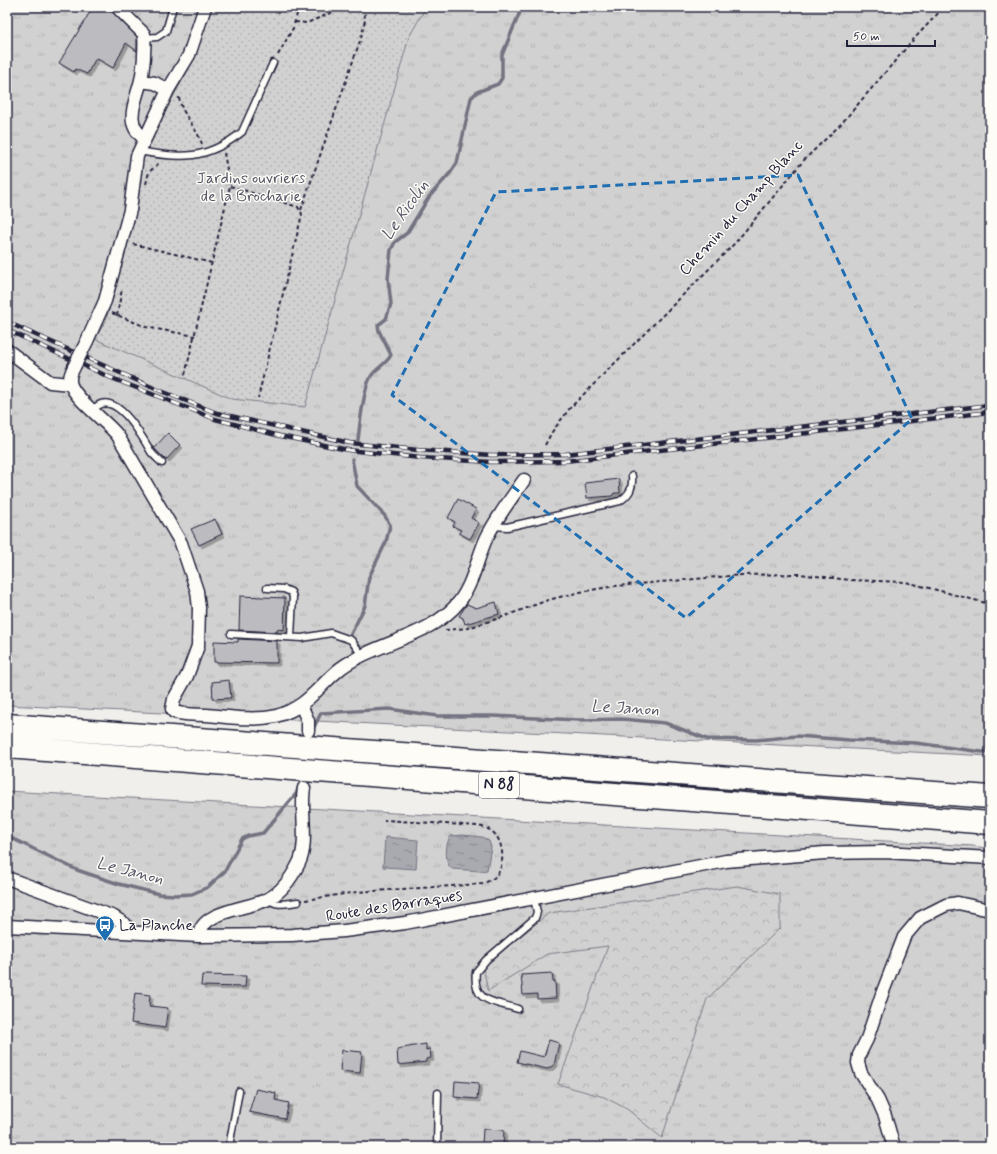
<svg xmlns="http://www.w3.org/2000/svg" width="997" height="1154" font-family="Mynerve,sans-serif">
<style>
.grass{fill:url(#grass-tufts);stroke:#7a7a86}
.forest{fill:url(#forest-crowns);stroke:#7a7a86}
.garden{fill:url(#garden-dots);stroke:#7a7a86}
.water{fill:url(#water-ripples);stroke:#737381}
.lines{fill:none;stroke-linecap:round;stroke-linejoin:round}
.stream{stroke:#737381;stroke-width:3.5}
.building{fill:#bcbcc0;stroke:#22223b;filter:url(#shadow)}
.lane-casing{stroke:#22223b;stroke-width:9}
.street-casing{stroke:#22223b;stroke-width:15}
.highway-casing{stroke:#22223b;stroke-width:25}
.path{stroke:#22223b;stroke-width:2;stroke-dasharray:4 3;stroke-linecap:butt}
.lane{stroke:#fdfcf7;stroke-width:6}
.street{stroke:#fdfcf7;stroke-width:12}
.highway{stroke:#fdfcf7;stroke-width:22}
.rail-casing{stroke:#22223b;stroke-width:4.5}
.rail{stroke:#fdfcf7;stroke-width:3;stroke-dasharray:9;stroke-linecap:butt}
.street-bridge-casing{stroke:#22223b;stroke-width:15;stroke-linecap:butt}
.street-bridge{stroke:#fdfcf7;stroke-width:12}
.marked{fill:none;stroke:#1f6fb2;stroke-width:3;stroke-dasharray:8 5;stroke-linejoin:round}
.labels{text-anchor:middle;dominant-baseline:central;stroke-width:3;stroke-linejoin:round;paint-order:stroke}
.shield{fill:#fdfcf7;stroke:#646373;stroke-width:1}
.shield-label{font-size:15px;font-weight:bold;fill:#22223b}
.park-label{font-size:16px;fill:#575768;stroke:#fdfcf7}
.street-label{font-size:16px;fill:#22223b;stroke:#fdfcf7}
.poi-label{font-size:16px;fill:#22223b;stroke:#fdfcf7;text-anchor:start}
.water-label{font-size:17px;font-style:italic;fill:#58586a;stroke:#fdfcf7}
</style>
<defs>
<pattern id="grass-tufts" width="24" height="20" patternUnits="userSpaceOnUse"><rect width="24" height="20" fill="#d2d1d1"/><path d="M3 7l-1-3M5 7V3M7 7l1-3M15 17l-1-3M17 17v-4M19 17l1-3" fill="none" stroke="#b4b3b4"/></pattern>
<pattern id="forest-crowns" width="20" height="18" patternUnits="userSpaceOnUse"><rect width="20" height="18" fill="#d2d1d1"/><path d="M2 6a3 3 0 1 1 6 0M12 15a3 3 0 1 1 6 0" fill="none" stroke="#b4b3b4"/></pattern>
<pattern id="garden-dots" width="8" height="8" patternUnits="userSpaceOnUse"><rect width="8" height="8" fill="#d2d1d1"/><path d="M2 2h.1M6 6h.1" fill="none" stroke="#b4b3b4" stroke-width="1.8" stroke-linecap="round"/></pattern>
<pattern id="water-ripples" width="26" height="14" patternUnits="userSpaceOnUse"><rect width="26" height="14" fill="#a9a9b0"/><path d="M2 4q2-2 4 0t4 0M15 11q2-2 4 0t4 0" fill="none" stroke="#898990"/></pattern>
<filter id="shadow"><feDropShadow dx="3" dy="3" stdDeviation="0" flood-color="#0004"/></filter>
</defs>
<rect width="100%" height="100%" fill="#f0efec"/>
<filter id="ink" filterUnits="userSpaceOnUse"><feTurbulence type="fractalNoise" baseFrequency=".025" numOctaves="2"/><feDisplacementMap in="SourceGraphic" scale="8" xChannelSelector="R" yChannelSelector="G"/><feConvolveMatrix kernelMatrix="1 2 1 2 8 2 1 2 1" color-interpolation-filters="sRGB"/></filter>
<g filter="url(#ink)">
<!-- grass -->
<path class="grass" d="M7 7H990V756L7 705Z
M7 791 974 846 990 849V1147H7Z"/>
<!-- forest -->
<path class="forest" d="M737 886 780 894V928L707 999 662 1138 627 1109 604 1097 558 1084 608 946 547 954 488 991 483 967 549 913Z"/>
<!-- garden -->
<path class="garden" d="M212 7H426L409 37 305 407 232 399 95 339 106 320 137 207 142 159 150 138 192 63Z"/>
<!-- water -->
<path class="water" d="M463 835 482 837 489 841 491 847 487 870 480 871 452 869C444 864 445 842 451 836Z
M385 837 418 840 416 869 383 867Z"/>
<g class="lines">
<!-- stream -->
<path class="stream" d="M358 440C360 423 363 392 370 378 375 368 386 365 391 355L379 331 378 325 386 319 391 304 388 278 391 250 395 242 407 233 429 197 451 172 457 163 471 98 477 92 498 84 502 78V55L522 7
M351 634 365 606 369 577 386 542 390 525 385 516 357 486 352 459
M313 729 321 713 389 709 437 716H492L579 720 622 719 665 723 707 739 756 740 797 736 849 740 916 743 982 752 990 751
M7 836 77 870 119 884 159 894 175 895 192 894 208 887 225 871 242 839 248 836 263 833 296 794 299 786"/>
</g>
<!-- building -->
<path class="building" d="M93 7H109L112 12 137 37V51L126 43 113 68 96 58 87 74 75 69 74 72 59 63Z
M168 433 180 445 166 460 154 448Z
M619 479 620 493H614L612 496 587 498 585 483Z
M458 499 476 509 471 518 479 523 470 539 459 533 461 530 453 526 455 522 448 518Z
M215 519 222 534 199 545 191 529Z
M240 596 285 598 284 630 277 629V632L239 630Z
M496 602 499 614 465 624 463 618 459 616 467 604 476 608Z
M238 639 277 641V663L214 662V641L238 642Z
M229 680 231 698 213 699 212 682Z
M552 973 553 981H555L556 998 537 999V994L523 995 521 975Z
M202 975 246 976 245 987 201 986Z
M135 993 150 995 149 1006 168 1008 165 1028 131 1023Z
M549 1040 559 1043 554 1065 547 1069 517 1062 520 1051 544 1057Z
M426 1044V1050L430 1049 431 1058 426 1059V1062L398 1065 397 1049Z
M342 1050 362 1052 360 1073 340 1071Z
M455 1081 479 1083 477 1099 454 1097Z
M256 1089 276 1093 275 1100 289 1103 285 1119 249 1112Z
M483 1129 504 1130 503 1146 482 1145Z"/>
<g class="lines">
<defs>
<path id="lane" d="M144 38 157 37 166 31 173 7
M139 151C181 159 207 160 242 132L273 63
M93 410C114 385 143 438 151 452 154 456 159 460 162 463
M493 526 507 527 620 501C630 494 633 488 632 476
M267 588 284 589 291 592 293 597 291 637
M231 634 302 638 331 633 351 640 362 655
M269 899C276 907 288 903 298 902
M518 1009C495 1001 472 1004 476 972L486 960 535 918 537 912 534 898
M229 1147 239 1091
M437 1147 438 1093"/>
<path id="street" d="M117 7 144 34C145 47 144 62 142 75 139 96 121 122 144 138
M141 81 155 83 168 90
M87 341 105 301 130 210 137 156 168 90 189 55 205 7
M7 350 50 382 70 384
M74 367C72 371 70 375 70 379 68 395 108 422 118 436L181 543 197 591 199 608 198 646 187 676 174 699 172 709 174 712C185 715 196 715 207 715 230 717 254 721 276 716 307 708 318 686 341 668 376 642 431 637 459 602 473 584 477 559 486 539 496 518 511 499 524 480
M301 705 308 721V731
M7 878 114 917 125 924 128 932
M7 926 199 936 292 935 344 931 405 923 726 861 825 853 884 852 990 858
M199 936C201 910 249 909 268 899 282 892 292 877 299 863 309 843 300 811 304 788
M894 1147 885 1116 878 1100 861 1073 858 1063 859 1055 867 1039 882 994 904 937 920 918 946 905 958 903 990 910"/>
<path id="highway" d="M7 725 990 797
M7 747 990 823"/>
</defs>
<!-- lane casing -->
<use href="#lane" class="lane-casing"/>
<!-- street casing -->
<use href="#street" class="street-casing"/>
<!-- highway casing -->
<use href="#highway" class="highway-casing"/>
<!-- path -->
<path class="path" d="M295 22 307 23 345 7
M278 55 293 28 299 7
M179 97C180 112 197 128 202 144
M146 184 149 172 159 163
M230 186 298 207 302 214 258 398
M301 210 361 38 365 20 364 7
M133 244 212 263
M112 313 146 327 195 336
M117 316 122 289
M185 375 230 186 224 153
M545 445 552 432 570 408 735 243 804 160 841 124 913 40 944 7
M445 630 468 628 500 618 548 600 580 592 615 586 741 575 799 574 850 580 906 582 990 604
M305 900 357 892 482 884C487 882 492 880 496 876 506 865 504 838 490 830 487 828 482 827 478 826L384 820"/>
<!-- lane -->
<use href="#lane" class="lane"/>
<!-- street -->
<use href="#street" class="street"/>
<!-- highway -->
<use href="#highway" class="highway"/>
<defs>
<path id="rail" d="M7 322 156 389 217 413 350 443 418 450 492 455 565 454 990 405
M7 330 109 377 215 419 280 436 348 450 420 458 491 462 565 461 990 412"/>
</defs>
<!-- rail casing -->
<use href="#rail" class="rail-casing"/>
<!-- rail -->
<use href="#rail" class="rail"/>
<defs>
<path id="street-bridge" d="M74 367 87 341"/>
</defs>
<!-- street-bridge casing -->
<use href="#street-bridge" class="street-bridge-casing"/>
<!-- street-bridge -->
<use href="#street-bridge" class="street-bridge"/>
</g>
</g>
<!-- marked area -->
<path class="marked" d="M798 175 912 419 686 618 392 395 496 192Z"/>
<!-- icons -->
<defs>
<symbol id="bus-pin" viewBox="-11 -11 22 30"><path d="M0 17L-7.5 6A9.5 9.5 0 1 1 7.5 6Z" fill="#1f6fb2" stroke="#fdfcf7"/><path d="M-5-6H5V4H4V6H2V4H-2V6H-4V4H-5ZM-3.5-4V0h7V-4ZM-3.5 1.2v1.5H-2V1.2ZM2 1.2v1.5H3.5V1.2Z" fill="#fff"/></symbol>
</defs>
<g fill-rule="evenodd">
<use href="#bus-pin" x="94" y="914" width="22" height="30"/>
</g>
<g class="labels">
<!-- shield labels -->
<rect class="shield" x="479" y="772" width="40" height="26" rx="3"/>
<g class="shield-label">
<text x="499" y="785">N 88</text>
</g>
<!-- park labels -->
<g class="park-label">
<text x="251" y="178">Jardins ouvriers<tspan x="251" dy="18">de la Brocharie</tspan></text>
</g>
<!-- street labels -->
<g class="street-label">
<text transform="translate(741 208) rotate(-48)">Chemin du Champ Blanc</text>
<text transform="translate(394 906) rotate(-9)">Route des Barraques</text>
</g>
<!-- poi labels -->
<g class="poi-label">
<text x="119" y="925">La Planche</text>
</g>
<!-- water labels -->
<g class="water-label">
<text transform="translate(405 210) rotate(-55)">Le Ricolin</text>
<text transform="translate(625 708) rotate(3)">Le Janon</text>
<text transform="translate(130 871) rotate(14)">Le Janon</text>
</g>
</g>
<!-- margin -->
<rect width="997" height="1154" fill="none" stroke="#fdfcf7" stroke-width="24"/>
<rect x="12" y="12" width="973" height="1130" fill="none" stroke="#22223b" stroke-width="1.5" filter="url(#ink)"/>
<!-- scale -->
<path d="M847 40v6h88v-6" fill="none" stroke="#22223b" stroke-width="2"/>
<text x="853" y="40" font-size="12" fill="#22223b" stroke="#fdfcf7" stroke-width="3" paint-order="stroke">50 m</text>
</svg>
